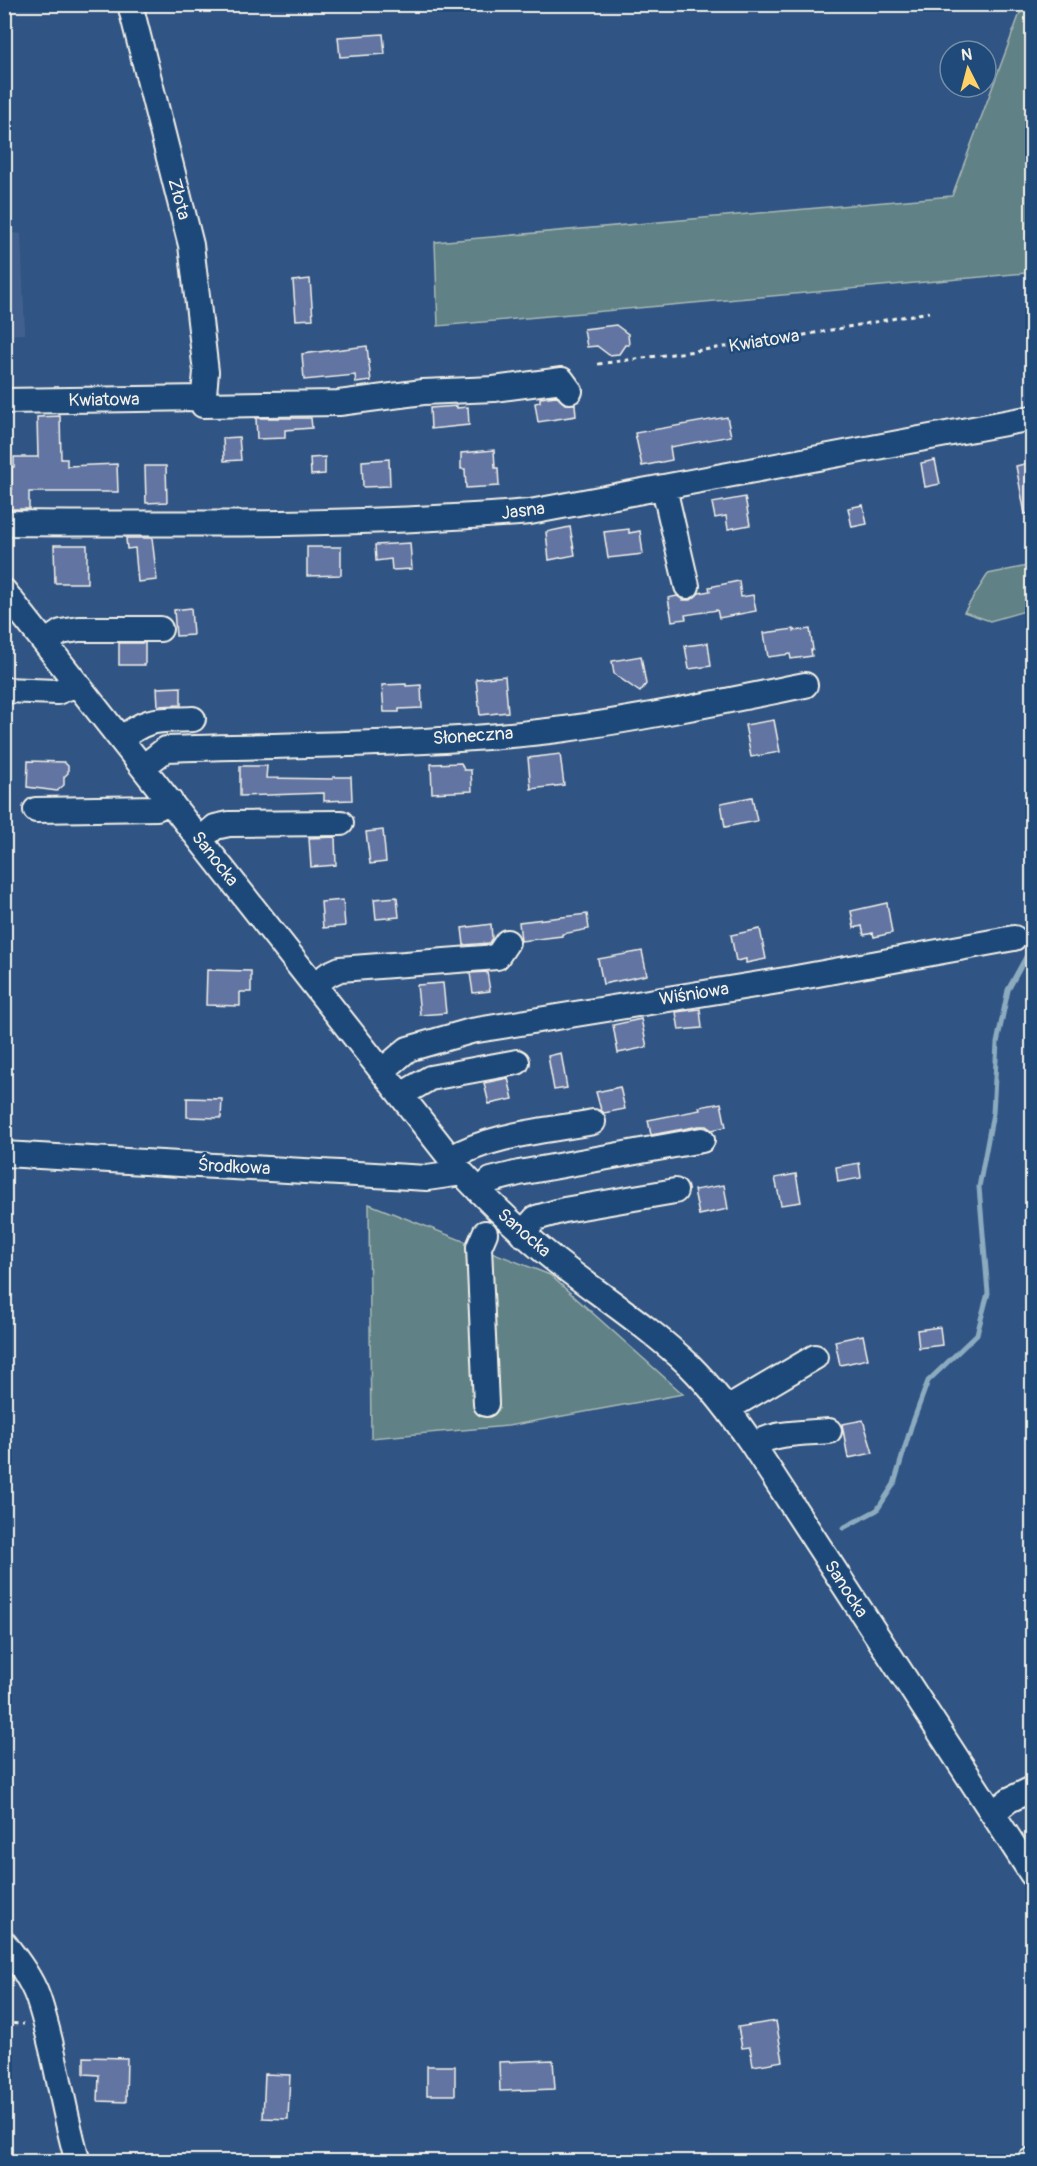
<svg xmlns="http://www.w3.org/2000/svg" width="1037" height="2166" font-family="Pangolin,sans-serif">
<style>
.built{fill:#43618f}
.green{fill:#608185;stroke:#aab9b6;stroke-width:1.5}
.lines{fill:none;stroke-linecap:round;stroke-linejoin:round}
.stream{stroke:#8cabbf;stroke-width:5}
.building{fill:#6275a2;stroke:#f4f1e8;stroke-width:1.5}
.minor-casing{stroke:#f4f1e8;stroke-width:28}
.path{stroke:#f4f1e8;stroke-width:3;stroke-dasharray:4.5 4.5;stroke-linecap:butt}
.minor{stroke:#1f4a7a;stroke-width:24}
.labels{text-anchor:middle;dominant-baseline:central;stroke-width:5;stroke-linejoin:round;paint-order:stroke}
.street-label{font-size:18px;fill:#f4f1e8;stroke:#1f4a7a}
</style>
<rect width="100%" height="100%" fill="#305484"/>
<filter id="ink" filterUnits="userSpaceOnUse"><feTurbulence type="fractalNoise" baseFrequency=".0167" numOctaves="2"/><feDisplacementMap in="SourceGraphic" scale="12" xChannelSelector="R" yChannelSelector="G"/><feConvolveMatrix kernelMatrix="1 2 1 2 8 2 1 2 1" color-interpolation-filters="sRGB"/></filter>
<g filter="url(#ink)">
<!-- built -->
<path class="built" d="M4 232 21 234 25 334 5 335Z"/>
<!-- green -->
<path class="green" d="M1023 5H1032V262L1026 273 438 326 435 242 952 196Z
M1032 565V609L990 621 964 612 988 574Z
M369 1204 550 1275 683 1394 508 1426 371 1438Z"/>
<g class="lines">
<!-- stream -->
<path class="stream" d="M843 1528 877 1510 894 1484 911 1427 928 1381 977 1334 988 1293 979 1187 993 1113 997 1043 1008 990 1032 946"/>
</g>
<!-- building -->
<path class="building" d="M383 34 385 54 340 57 338 37Z
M310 279 313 319 296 320 293 281Z
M616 325 628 334 629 345H625L619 354 609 355 597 346 587 347 584 329Z
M367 346 371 381 356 383 355 375 304 380 302 354Z
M556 396 565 404H575L576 416 538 422 535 403 540 402V398Z
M457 406V408L468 407 469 425 431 429 430 408Z
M60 416 61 459H67V466L117 464 118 492H29V509H4V489H12V467H14V457H38L37 417Z
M727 417 731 436 670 447 672 460 642 466 635 433Z
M256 418H311L312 428 285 430V438L257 439Z
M239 437 241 460 224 461 223 438Z
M494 450 495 468H498L499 486 466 488 465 469H461V453Z
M325 457V474L311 475 310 458Z
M389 459 390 486 363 487 362 461Z
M935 460 940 484 925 487 921 463Z
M1032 462V513L1025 514 1016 466Z
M145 466H166L167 502 146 503Z
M745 497 750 525 728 529 726 516 715 518 712 503Z
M863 505 867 524 852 527 848 508Z
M570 527 575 555 549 560 546 532Z
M629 529V533L640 531 643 554 608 558 604 532Z
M126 538H152L157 580 138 582 135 548 127 549Z
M410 543 412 569 392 570 391 559 376 561 375 545Z
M54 545H87V583H55Z
M307 547H341V575L307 576Z
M739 581 741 597 753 595 756 611 719 618 717 610 685 615 686 619 672 621 668 598 677 596 683 600H691L699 593 710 591 709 587Z
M191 608 193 635 176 636 174 610Z
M794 629V631L810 629 813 650H811L812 656 791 659 790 654 768 657 764 633Z
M119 643H145V665H119Z
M708 643 711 666 689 669 685 646Z
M641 656 646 684 640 692 614 674 612 661Z
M505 676 508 712 480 715 476 679Z
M406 684V686L421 685 422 708 399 709V712H384L382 685Z
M181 687V705L158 706 157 688Z
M774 720 780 752 751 757 745 725Z
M560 754 564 785 531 789 528 758Z
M28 761 64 762 68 766V773L64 777V785L57 791 27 787Z
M461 763 464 770H471L472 791 432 793 431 764Z
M240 766H267L266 778 333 779V777H351L352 800 324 801V793L240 796Z
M752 797 757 821 725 827 721 803Z
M383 830 386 862 370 864 366 832Z
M335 837 336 865 311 867 309 838Z
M397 897 399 917 376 919 374 899Z
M343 900 345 926 323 928 321 902Z
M887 903 892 933 874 937 873 933 864 935 862 926 854 928 851 911Z
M587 914 589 929 562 934V936L521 941 519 922Z
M491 924 492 938 489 943 464 945 462 928Z
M760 929 766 959 746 963V959L736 961 731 935Z
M642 951 647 975 603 984 598 959Z
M207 970 251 971V992H240V1006L206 1005Z
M487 972 490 991 473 993 470 973Z
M443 983 446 1013 420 1015 417 985Z
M700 1009 702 1028 679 1030 676 1012Z
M641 1019 647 1047 618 1053 613 1025Z
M561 1053 567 1088 554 1090 548 1056Z
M508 1078 513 1099 489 1104 484 1083Z
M620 1087 625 1109 604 1113 601 1110 596 1092Z
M187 1098 222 1099 221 1118 187 1117Z
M721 1103 726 1127 712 1130 706 1126H699L651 1135 648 1120 700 1110 699 1107Z
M859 1163 861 1178 838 1182 836 1167Z
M796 1174 801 1202 781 1205 775 1178Z
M724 1185 728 1209 699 1215 694 1190Z
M940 1327 942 1345 919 1348 917 1330Z
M863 1335 868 1359 840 1365 835 1341Z
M863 1420 873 1453 848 1458 842 1424Z
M776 2021 783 2061 753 2066 750 2047 742 2048 738 2027Z
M84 2057 127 2058 126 2102 98 2101 99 2075 84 2074Z
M553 2060 555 2089 500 2091 499 2062Z
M427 2066H455V2095H427Z
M265 2074 290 2075 288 2119 263 2118Z"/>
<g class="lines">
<defs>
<path id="minor" d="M130 4 191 245 206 372 203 405 339 403 423 392 494 389 562 380 570 391
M4 401 204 398
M664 488 687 586
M4 523C180 524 355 526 530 512L1032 418
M4 591 462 1173C492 1205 522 1234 556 1261 600 1295 649 1327 690 1366 714 1390 734 1417 753 1445L1032 1874
M45 643 61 632 79 629H160
M4 690 57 692 77 684
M121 739C149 716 159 721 193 719
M143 767 166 749C299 744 433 746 565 729 645 718 725 701 805 685
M36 810 157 808 170 801
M200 840 215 827 229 824 341 823
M314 985 329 974 340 969 497 957 507 942
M382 1071 408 1049 471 1031 785 980 1014 938
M401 1095 430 1078 517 1062
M4 1154 427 1178 462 1173
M451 1158C493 1134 546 1131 593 1122
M479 1191 491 1180 519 1173 702 1140
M485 1233 479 1247 486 1404
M522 1234 536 1218 564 1210 675 1191
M727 1409 815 1357
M753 1445C775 1432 804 1433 829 1431
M993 1813 1009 1800 1032 1789
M4 1943C17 1960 31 1978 38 1998 56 2051 62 2108 78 2162
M1029 2162 1032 2160"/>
</defs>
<!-- minor casing -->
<use href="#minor" class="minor-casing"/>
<!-- path -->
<path class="path" d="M598 364 777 340 929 312
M4 2023 24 2024"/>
<!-- minor -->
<use href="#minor" class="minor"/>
</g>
</g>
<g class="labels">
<!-- street labels -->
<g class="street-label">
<text transform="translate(179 199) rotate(75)">Złota</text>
<text transform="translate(764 341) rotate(-9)">Kwiatowa</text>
<text transform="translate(104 400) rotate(-1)">Kwiatowa</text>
<text transform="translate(523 511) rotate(-7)">Jasna</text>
<text transform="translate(473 736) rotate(-4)">Słoneczna</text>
<text transform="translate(215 859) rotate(52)">Sanocka</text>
<text transform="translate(694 994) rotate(-9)">Wiśniowa</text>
<text transform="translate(234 1167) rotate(3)">Środkowa</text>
<text transform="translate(524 1233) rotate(41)">Sanocka</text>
<text transform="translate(846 1589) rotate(57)">Sanocka</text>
</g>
</g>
<!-- margin -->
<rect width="1037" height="2166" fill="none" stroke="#1f4a7a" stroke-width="24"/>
<rect x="12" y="12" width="1013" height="2142" fill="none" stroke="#f4f1e8" stroke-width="2" filter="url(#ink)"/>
<!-- north arrow -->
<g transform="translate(968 69) rotate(354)"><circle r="28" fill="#1f4a7a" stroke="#748da6" stroke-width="1.5"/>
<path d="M0-4.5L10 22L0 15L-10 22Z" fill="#ffd166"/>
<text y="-9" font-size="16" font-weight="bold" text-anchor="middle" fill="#f4f1e8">N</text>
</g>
</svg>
